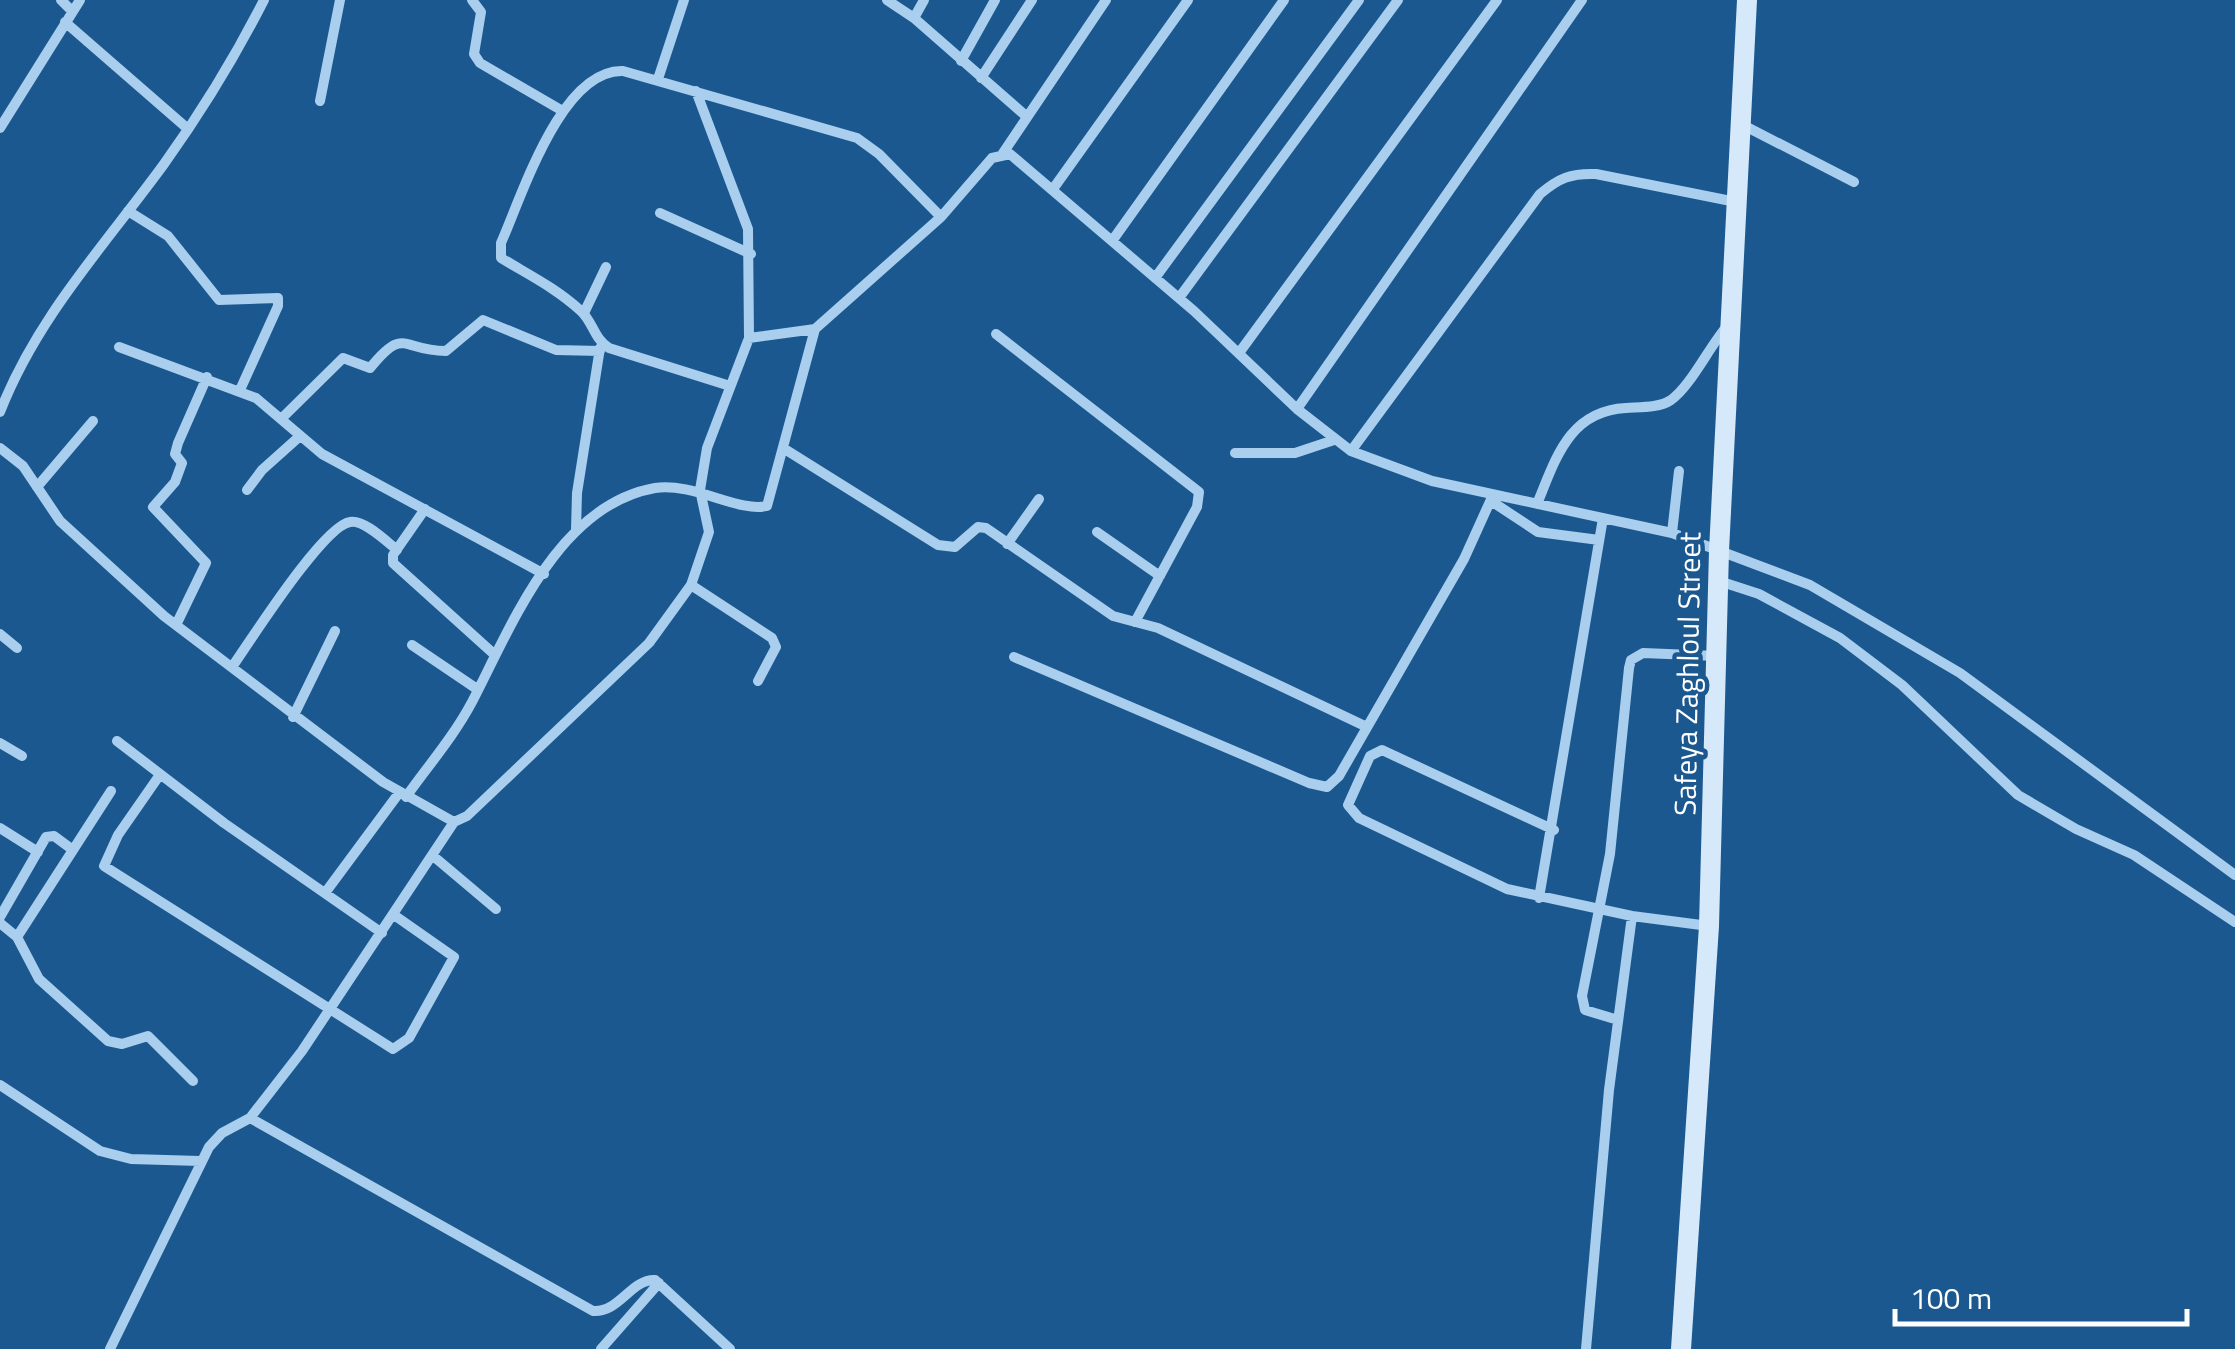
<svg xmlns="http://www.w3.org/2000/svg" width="2235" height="1349" font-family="'Titillium Web',sans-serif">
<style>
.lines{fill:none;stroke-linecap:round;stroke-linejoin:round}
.street{stroke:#a9ceee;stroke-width:10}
.secondary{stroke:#d6e9fa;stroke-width:20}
.labels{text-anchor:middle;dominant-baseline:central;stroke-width:9;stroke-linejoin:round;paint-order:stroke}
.street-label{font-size:30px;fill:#fff;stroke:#1b588f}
</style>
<rect width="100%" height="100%" fill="#1b588f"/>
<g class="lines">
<!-- street -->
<path class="street" d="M61 0 72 11
M472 0 481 12 474 54 480 63 561 110
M887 0 914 18 1026 116
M914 18 924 0
M65 22 188 129
M961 61 995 0
M981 78 1032 0
M658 79 684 0
M696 91 748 229 749 338
M320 101 340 0
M1741 124 1854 182
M0 128 80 0
M1003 153 1106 0
M1053 189 1188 0
M128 211 168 236 219 300 278 298V306L240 390
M660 213 751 254
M1112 241 1284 0
M1155 278 1359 0
M1179 298 1398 0
M584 313 606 267
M996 334 1199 492 1197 507 1135 622
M119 347 256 398 322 454 544 574
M1239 353 1497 0
M730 386 609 348C594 339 593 322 581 311 556 288 529 275 501 258V243C522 196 561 69 623 71L857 138 879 154 941 217
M1297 409 1582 0
M0 412C37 317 105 245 164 164 202 111 235 57 264 0
M281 419 343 358 370 368C405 325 401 351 446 351L483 320 556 350 600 351
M0 448 23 466 60 521 164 616 383 782 454 822 467 816 649 643 691 585 709 532 700 490 707 448 749 338 815 329 941 217 992 158 1010 154 1194 311 1297 409 1351 451 1432 481 1672 533 1810 585 1960 673 2235 875
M783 448 938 545 955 547 978 527 986 528 1113 616 1158 628 1367 727
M1351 451 1540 194C1559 178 1571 173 1596 174L1736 202
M1235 453H1295L1334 440
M37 487 93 421
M247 490 262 470 300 436
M1491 501 1538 532 1599 540
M1537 504C1556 458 1569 411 1626 408 1640 407 1659 408 1671 400 1691 386 1710 345 1728 325
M425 509 393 555V563L495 655
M576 530 577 493 600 348
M1097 532 1160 576
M1672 533 1679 471
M1007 544 1039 499
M1719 581 1759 594 1840 638 1902 685 2018 795 2076 829 2134 855 2235 922
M691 585 772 638 776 647 758 681
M176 625 206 563 153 507 175 482 182 463 175 454 178 443 207 377
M0 634 17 648
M412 645 477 689
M1014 657 1309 783 1327 787 1339 776 1464 559 1493 495
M232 667C251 640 323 526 350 522 364 519 387 542 397 550
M293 717 335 631
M117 741 224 823 382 933
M0 743 22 756
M159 776 118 835 104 866 393 1049 409 1038 454 957 394 915
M406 797C428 766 454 736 472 702 512 625 558 505 655 488 693 482 739 513 767 506L815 329
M0 828 38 852
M1554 830 1382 750 1370 756 1348 805 1359 818 1507 889 1632 916 1709 926
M432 855 496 909
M325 893 399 793
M1539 898 1603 518
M0 917 46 837 54 836 73 850
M0 923 17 937 39 979 108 1041 122 1044 148 1036 193 1081
M17 937 111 791
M1618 1020 1585 1010 1582 996 1610 854 1629 668 1631 660 1643 653 1717 656
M0 1085 100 1151 131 1159 200 1161
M250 1118 593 1311C619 1313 631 1279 655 1280L730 1349
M110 1349 209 1147 222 1133 250 1118 302 1051 454 822
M601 1349 659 1283
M1586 1349 1609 1090 1632 916"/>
<!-- secondary -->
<path class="secondary" d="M1681 1349 1709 926 1719 551 1747 0"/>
</g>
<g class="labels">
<!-- street labels -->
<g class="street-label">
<text transform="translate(1687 674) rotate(-89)">Safeya Zaghloul Street</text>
</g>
</g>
<!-- scale -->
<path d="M1895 1309v15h292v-15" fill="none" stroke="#ffffff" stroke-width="5"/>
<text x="1910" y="1309" font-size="30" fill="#ffffff" stroke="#1b588f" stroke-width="8" paint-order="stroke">100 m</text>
</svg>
